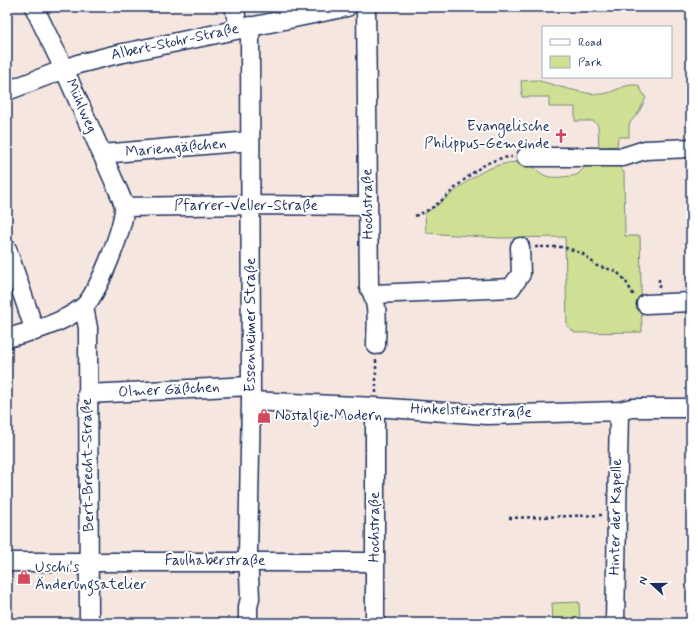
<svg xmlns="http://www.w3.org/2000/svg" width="698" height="630" font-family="Mynerve,sans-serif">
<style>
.green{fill:#cfe094;stroke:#758879}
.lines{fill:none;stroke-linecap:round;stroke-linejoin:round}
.minor-casing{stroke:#1b2f5e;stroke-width:21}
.path{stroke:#1b2f5e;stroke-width:2.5;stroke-dasharray:3 3;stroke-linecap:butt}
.minor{stroke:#fff;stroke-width:18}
.labels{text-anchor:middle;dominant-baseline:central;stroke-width:4;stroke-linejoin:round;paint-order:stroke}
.street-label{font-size:15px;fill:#1b2f5e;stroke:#fff}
.poi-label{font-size:15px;fill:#1b2f5e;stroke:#fff;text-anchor:start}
</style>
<rect width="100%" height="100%" fill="#f6e6e0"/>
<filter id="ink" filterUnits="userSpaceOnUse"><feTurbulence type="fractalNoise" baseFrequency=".025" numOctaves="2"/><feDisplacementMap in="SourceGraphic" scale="8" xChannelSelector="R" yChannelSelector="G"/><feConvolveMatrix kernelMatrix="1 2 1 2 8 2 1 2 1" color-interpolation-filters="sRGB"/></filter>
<g filter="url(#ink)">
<!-- green -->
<path class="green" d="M536 80C552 84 587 96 603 94 617 92 620 84 638 85L646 98 639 112 629 124V137H618L617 146 599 147 598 125 593 121H575V107H549V97H522L521 81Z
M591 161H614L624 172 625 236H640L642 332 576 333 567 326 565 237 499 238 426 233 425 213C459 193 478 161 523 162 532 163 538 173 546 176 554 179 569 176 577 175Z
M579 602 580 623H553L552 603Z"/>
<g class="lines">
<defs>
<path id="minor" d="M234 7 239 29
M366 7 369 287C380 304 376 327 376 345
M7 91 78 64 114 55 347 7
M102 154 250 141
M526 157H623L645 150 691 148
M124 207 251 205 368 206
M7 249 35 331
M374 294 511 288 521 274 520 247
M646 304 691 302
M84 307 88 328 89 623
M7 338C33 331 61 324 83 307 97 297 125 225 124 207 123 201 120 195 118 190L64 69 34 7
M87 394 251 386
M251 401 375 407 487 415 619 411 632 408H691
M375 407V623
M7 562H375
M248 623V607L250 598 248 553 251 401 250 26
M615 623 619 411"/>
</defs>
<!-- minor casing -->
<use href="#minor" class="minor-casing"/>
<!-- path -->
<path class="path" d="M415 216C423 213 431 209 437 204 460 186 480 158 512 157
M535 247H562L573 250 583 254 597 266 616 271 625 280 634 296
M659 279V289
M376 393V360
M509 518 602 515"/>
<!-- minor -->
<use href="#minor" class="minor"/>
</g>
</g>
<!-- icons -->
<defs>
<symbol id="church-bare" viewBox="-9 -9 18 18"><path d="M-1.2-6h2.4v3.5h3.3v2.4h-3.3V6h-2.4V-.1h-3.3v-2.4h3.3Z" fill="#d1495b" stroke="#fff" stroke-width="2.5" paint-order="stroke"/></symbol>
<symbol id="shop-bare" viewBox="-9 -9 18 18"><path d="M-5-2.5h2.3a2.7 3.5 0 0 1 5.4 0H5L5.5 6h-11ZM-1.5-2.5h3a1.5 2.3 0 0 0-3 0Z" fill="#d1495b" stroke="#fff" stroke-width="2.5" paint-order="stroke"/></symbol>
</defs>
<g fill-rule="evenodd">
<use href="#church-bare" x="551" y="126" width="20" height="20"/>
<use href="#shop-bare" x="254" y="406" width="20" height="20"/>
<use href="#shop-bare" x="14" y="567" width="20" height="20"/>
</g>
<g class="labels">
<!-- street labels -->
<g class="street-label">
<text transform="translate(175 42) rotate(-12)">Albert-Stohr-Straße</text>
<text transform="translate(81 106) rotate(66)">Mühlweg</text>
<text transform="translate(176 148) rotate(-5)">Mariengäßchen</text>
<text transform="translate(368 204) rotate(-91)">Hochstraße</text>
<text x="246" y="206">Pfarrer-Veller-Straße</text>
<text transform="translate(251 325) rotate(-90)">Essenheimer Straße</text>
<text transform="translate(169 390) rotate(-3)">Olmer Gäßchen</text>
<text transform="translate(471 411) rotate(2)">Hinkelsteinerstraße</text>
<text transform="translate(88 465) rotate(-91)">Bert-Brecht-Straße</text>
<text transform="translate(616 517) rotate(-89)">Hinter der Kapelle</text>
<text transform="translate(375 527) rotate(-90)">Hochstraße</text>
<text x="215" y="561">Faulhaberstraße</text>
</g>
<!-- poi labels -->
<g class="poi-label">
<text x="550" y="127" text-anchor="end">Evangelische<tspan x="550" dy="17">Philippus-Gemeinde</tspan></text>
<text x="275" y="416">Nostalgie Modern</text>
<text x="35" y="568">Uschi's<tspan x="35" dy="17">Änderungsatelier</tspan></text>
</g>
</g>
<!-- margin -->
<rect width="698" height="630" fill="none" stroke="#fff" stroke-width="24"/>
<rect x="12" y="12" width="674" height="606" fill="none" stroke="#1b2f5e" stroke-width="1.5" filter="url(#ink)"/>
<!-- legend -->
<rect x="542" y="26" width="130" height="52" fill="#ffffff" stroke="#a4acbf"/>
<rect x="550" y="39" width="20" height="6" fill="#ffffff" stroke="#a4acbf"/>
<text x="578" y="46" font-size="12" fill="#1b2f5e">Road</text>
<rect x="550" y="56" width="20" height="12" fill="#cfe094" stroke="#a4acbf"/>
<text x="578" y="66" font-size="12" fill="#1b2f5e">Park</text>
<!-- north arrow -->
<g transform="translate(652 584) rotate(291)" stroke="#ffffff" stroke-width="3" paint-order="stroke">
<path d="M0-3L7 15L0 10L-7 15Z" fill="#1b2f5e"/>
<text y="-6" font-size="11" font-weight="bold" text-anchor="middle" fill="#1b2f5e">N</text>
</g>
</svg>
